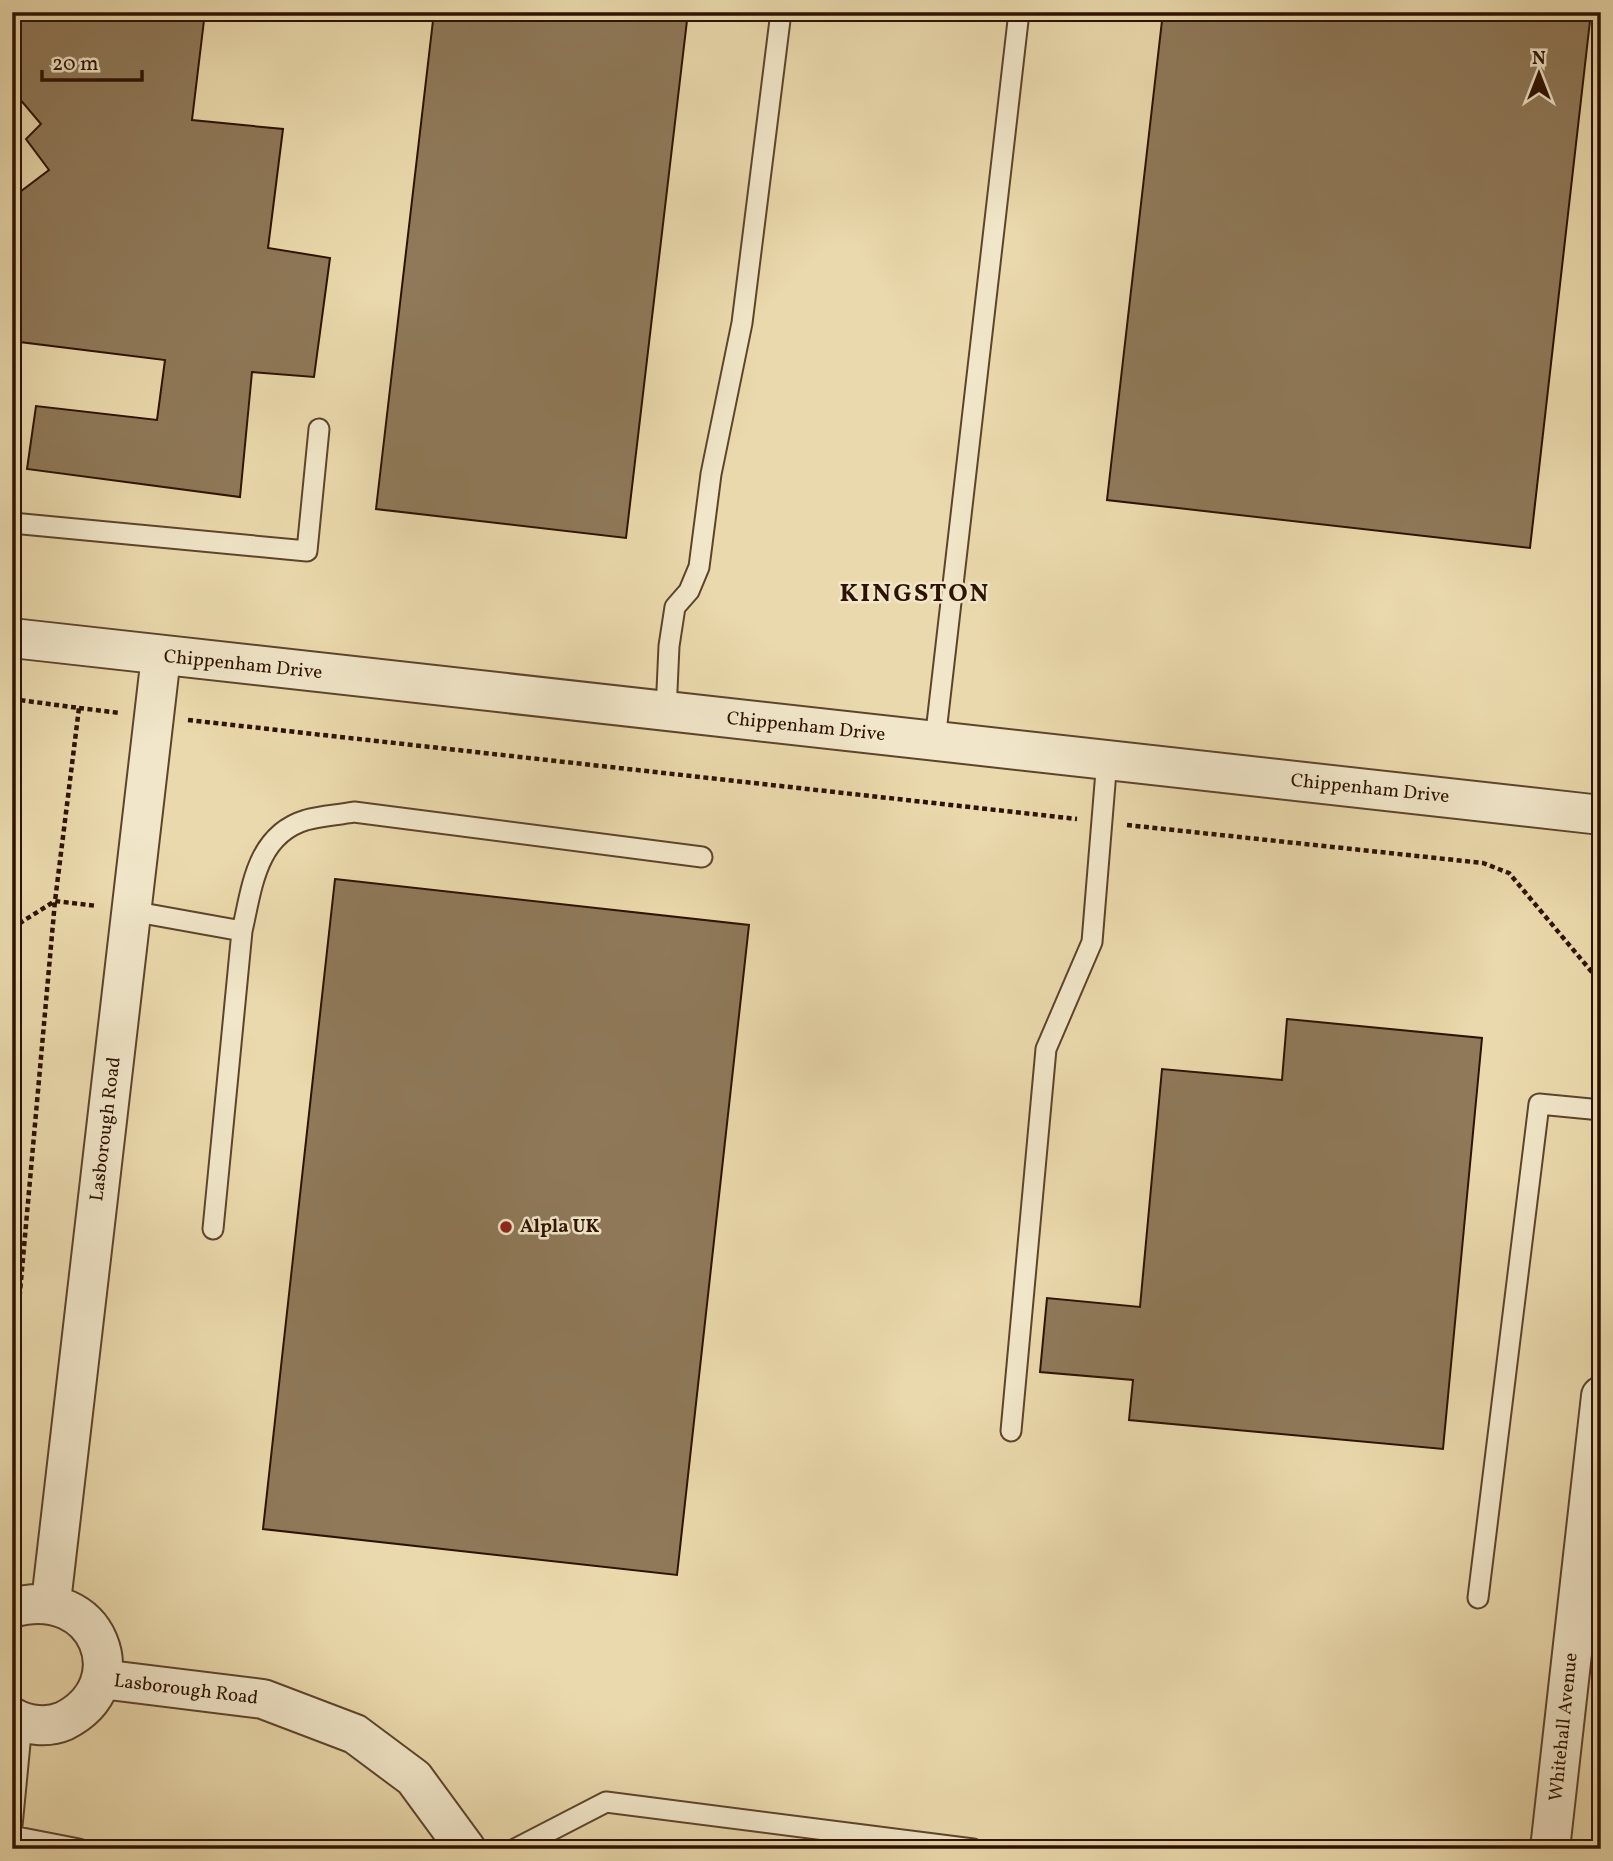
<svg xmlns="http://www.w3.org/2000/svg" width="1613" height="1861" font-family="Vollkorn,serif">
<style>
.building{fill:#8f7959;stroke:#2d1200;stroke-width:2}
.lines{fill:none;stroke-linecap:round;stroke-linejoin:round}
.service-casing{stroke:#5c442b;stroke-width:23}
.minor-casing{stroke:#5c442b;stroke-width:42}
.path{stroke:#2d1200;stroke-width:4.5;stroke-dasharray:5 3.5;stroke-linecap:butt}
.service{stroke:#f1e6c9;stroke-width:19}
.minor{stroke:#f1e6c9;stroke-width:38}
.poi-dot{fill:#8f2418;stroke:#f1e6c9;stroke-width:2.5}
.labels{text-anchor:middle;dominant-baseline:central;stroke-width:5;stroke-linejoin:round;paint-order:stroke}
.street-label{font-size:19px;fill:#2d1200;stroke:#f1e6c9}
.poi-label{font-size:19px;font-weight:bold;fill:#2d1200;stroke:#f1e6c9;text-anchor:start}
.district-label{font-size:26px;font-weight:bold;letter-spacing:2px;fill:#2d1200;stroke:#f1e6c9}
</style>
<rect width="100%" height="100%" fill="#ead9ac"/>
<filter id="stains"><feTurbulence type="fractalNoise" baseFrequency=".00286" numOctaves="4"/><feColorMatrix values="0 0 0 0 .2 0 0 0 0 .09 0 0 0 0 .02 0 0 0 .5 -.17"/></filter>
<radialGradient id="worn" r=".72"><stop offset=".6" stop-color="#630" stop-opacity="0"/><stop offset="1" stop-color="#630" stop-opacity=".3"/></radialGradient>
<!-- building -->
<path class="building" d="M12 12H205L192 120 283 129 268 248 330 258 314 377 252 372 240 497 27 469 36 406 157 420 165 360 12 341V198L49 170 26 139 41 124 12 90Z
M434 12H688L626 538 376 509Z
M1163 12H1591L1530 548 1107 500Z
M335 879 749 925 677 1575 263 1529Z
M1287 1019 1482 1038 1443 1449 1129 1420 1133 1380 1040 1372 1047 1298 1140 1307 1162 1069 1282 1080Z"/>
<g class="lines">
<defs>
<path id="service" d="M12 523 307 551 319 429
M666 712 669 646 675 607 689 591 699 567 711 474 742 323 781 12
M935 741 1019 12
M131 911 242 931 213 1229
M242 931C252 888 256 835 306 820 321 816 338 815 354 812L702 857
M1011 1431 1046 1049 1092 942 1107 759
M1478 1598 1539 1104 1601 1110
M12 1826 22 1723
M12 1836 79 1849
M515 1849 606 1802 973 1849"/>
<path id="minor" d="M12 638 1601 815
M51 1602 161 656
M12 1608C98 1583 138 1684 64 1721 48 1728 27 1726 12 1717
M101 1679 263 1699 355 1734 414 1778 466 1849
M1550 1849 1601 1396"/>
</defs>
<!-- service casing -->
<use href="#service" class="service-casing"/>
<!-- minor casing -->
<use href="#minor" class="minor-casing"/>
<!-- path -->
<path class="path" d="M12 699 79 708 55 901 12 1381
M79 708 120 713
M188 720 1077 819
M1127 825 1483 863 1509 873 1591 971 1601 979
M12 928 55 901 97 906"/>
<!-- service -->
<use href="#service" class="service"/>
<!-- minor -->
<use href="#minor" class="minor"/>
</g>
<!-- markers -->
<circle class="poi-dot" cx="506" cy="1227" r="7"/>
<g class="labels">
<!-- street labels -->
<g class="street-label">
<text transform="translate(243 665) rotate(6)">Chippenham Drive</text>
<text transform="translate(806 727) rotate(6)">Chippenham Drive</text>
<text transform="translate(1370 789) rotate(6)">Chippenham Drive</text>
<text transform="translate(106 1129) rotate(-83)">Lasborough Road</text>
<text transform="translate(186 1690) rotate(7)">Lasborough Road</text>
<text transform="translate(1564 1727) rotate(-84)">Whitehall Avenue</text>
</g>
<!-- poi labels -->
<g class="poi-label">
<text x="520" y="1227">Alpla UK</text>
</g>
<!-- district labels -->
<g class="district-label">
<text x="915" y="594">KINGSTON</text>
</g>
</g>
<!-- margin -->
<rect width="1613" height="1861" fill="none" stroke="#ead9ac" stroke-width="42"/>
<rect x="14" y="14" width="1585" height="1833" fill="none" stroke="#2d1200" stroke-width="3.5"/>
<rect x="21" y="21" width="1571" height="1819" fill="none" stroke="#2d1200" stroke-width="2"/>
<!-- north arrow -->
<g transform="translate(1539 74)" stroke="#f1e6c9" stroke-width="5" paint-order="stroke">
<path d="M0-5L12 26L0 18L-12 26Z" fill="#2d1200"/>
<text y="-10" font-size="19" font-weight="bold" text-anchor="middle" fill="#2d1200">N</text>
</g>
<!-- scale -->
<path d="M42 70v10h100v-10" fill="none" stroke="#2d1200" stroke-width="3.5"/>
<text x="52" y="70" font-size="21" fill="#2d1200" stroke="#f1e6c9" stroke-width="5" paint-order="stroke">20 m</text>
<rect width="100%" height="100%" filter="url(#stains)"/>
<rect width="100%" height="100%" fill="url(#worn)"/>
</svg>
